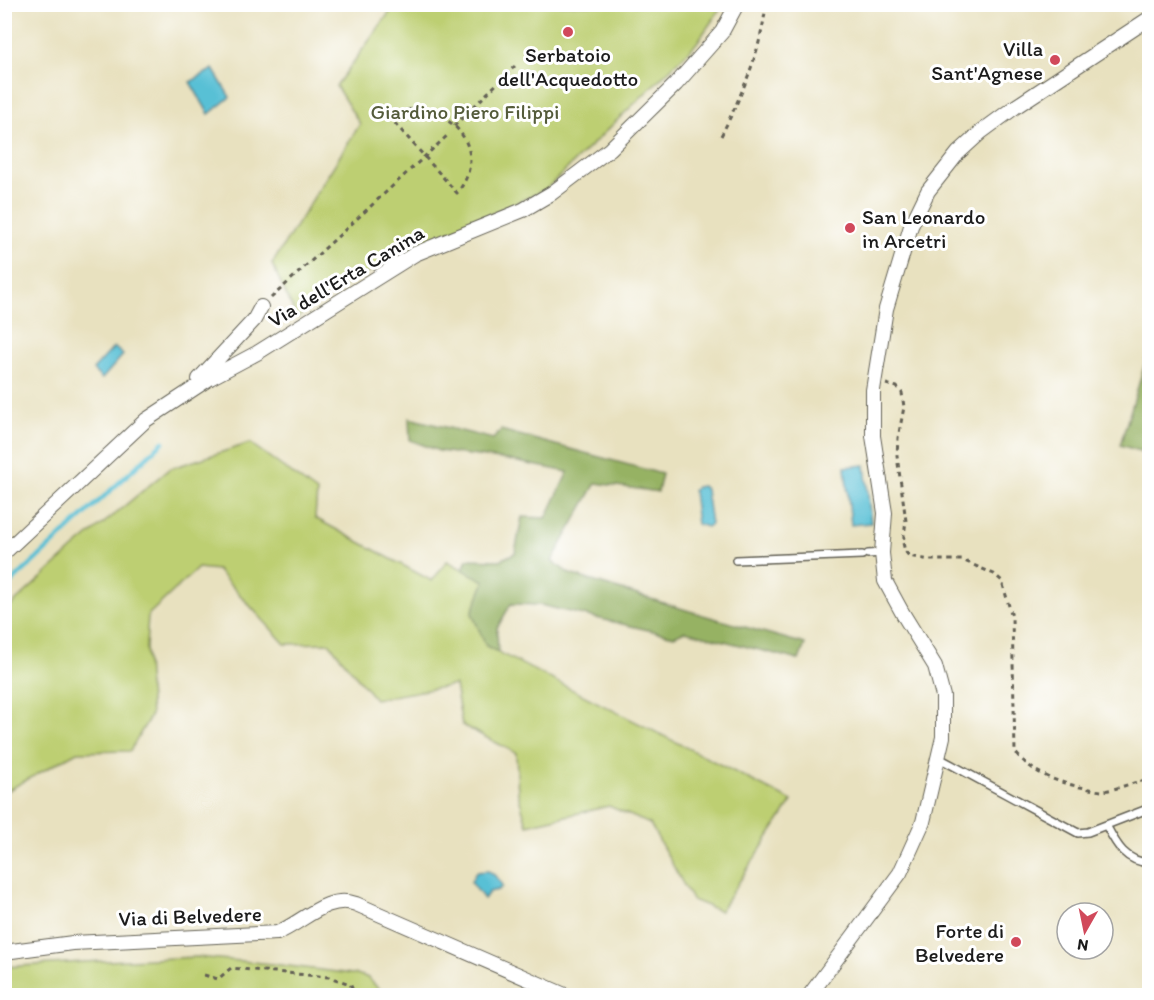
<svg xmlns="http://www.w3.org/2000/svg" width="1154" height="1000" font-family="Itim,sans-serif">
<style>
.green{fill:#bdcf72;stroke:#6c7647;stroke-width:1.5}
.forest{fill:#96b264;stroke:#596740;stroke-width:1.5}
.water{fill:#58c0d5;stroke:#3a6e78;stroke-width:1.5}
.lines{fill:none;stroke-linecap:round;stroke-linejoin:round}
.stream{stroke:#58c0d5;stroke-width:4.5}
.service-casing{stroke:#636155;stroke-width:10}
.minor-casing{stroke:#636155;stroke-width:16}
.path{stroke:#636155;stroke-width:3;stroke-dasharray:4.5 4.5;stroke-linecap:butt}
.service{stroke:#fff;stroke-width:7}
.minor{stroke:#fff;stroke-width:14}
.poi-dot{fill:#d1495b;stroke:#fff;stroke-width:2}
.labels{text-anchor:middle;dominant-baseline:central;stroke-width:6;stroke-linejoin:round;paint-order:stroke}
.poi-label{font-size:21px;fill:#1c1c1c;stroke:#fff;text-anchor:end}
.park-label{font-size:21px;fill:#545b3a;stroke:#fff}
.street-label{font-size:21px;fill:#1c1c1c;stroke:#fff}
</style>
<rect width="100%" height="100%" fill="#fff"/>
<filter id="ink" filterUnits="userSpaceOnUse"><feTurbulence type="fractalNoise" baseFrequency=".0167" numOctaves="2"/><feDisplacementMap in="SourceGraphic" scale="12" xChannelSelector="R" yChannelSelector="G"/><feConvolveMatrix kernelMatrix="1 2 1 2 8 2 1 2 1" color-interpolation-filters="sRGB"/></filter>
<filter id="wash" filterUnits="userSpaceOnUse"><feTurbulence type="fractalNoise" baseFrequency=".008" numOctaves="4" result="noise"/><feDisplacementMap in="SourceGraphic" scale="24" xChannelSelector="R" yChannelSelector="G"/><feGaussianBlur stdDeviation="1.35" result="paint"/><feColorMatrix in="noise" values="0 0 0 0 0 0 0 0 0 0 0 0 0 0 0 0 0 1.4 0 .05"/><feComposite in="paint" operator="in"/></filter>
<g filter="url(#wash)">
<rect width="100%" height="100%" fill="#e8e1bf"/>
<!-- green -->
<path class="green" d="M395 5H723L696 44 545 190 405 252 324 297 297 318 272 264 360 124 336 86Z
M250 443 317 492 315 518 432 581 447 561 485 581 472 613 486 646 792 801 720 911 692 900 650 824 609 806 527 825 518 794 516 753 462 725 455 685 375 699 329 643 285 644 217 570 198 568 148 615 146 648 151 715 130 751 77 752 5 792V611L75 547 169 469Z
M197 957 273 964 360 975 368 978 385 995H5V967L83 962Z"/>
<!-- forest -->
<path class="forest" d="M1149 351V454L1120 445Z
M409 418 493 439 501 430 662 474 658 492 596 483 552 561 570 574 696 613 805 644 799 660 685 631 674 636 540 605 511 604 497 628 498 652 486 646 472 613 485 581 463 570 467 559 500 560 515 553 522 517 546 518 568 472 508 460 439 451 410 440Z"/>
<!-- water -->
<path class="water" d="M213 69 230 97 209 114 190 82Z
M114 347 123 355 102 379 93 370Z
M865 465 871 523 851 525 845 467Z
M702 486 706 490 711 524 707 527 697 524 693 491 696 487Z
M488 871C493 872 501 882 502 887L498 890 489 892 484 899 471 882 476 872Z"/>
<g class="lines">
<!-- stream -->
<path class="stream" d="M4 589 163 442"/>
</g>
</g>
<g filter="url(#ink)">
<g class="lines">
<defs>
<path id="service" d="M868 554 882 553
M736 560 862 555
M939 758 1078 833 1088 832 1150 808
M1106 825C1116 844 1125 862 1150 863"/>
<path id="minor" d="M199 379 254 320 261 307
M4 553 146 420 210 378 257 353 415 254 523 210 552 193 610 149 676 84 722 32 737 4
M4 952 73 943 277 933C302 923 328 893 356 904L567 996
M809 996 900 873 923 822 943 737V696L935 666 903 614 885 581 882 553 885 513 873 436V390L886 309 911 226 928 191 958 153 981 132 1015 107 1150 18"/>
</defs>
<!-- service casing -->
<use href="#service" class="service-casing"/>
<!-- minor casing -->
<use href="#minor" class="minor-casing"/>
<!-- path -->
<path class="path" d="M415 109C459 113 488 155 457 193L392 120 408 110Z
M454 126 517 64
M721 136C742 94 761 52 766 4
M271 298 448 135
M886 384 897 387 902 393 904 407 898 438 897 456 906 521 903 543 905 551 909 556 930 560H962L994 574 1002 581 1012 617 1015 752C1032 773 1054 781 1080 787 1087 788 1096 791 1103 791 1119 789 1134 781 1150 780
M204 975 218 979 231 968 329 977 350 984 356 996"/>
<!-- service -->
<use href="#service" class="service"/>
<!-- minor -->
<use href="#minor" class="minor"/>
</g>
</g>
<!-- markers -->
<g class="poi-dot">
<circle cx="568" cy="32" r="6"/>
<circle cx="1055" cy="60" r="6"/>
<circle cx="850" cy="228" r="6"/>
<circle cx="1016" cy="942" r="6"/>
</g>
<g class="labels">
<!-- poi labels -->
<g class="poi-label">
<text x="1043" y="48">Villa<tspan x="1043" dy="24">Sant'Agnese</tspan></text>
<text x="568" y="54" text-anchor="middle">Serbatoio<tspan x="568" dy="24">dell'Acquedotto</tspan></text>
<text x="862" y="216" text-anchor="start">San Leonardo<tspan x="862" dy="24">in Arcetri</tspan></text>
<text x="1004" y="930">Forte di<tspan x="1004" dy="24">Belvedere</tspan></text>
</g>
<!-- park labels -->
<g class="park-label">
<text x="465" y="111">Giardino Piero Filippi</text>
</g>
<!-- street labels -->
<g class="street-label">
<text transform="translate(346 276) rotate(-31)">Via dell'Erta Canina</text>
<text transform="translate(190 916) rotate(-2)">Via di Belvedere</text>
</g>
</g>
<!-- margin -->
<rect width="1154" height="1000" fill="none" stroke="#fff" stroke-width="24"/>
<!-- north arrow -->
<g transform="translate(1085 931) rotate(189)"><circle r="28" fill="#ffffff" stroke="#a4a4a4" stroke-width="1.5"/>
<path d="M0-4.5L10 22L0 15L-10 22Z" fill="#d1495b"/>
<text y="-9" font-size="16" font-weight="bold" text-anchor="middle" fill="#1c1c1c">N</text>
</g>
</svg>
